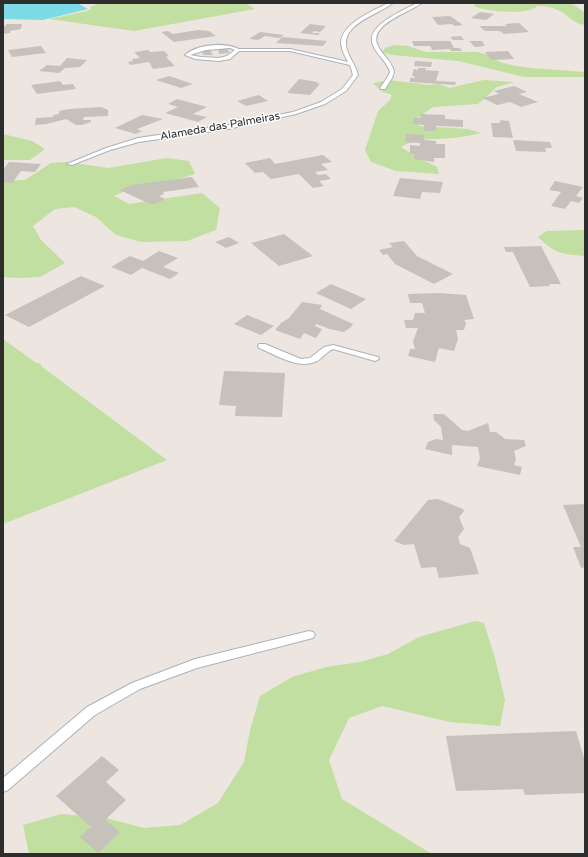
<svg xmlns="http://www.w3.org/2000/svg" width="588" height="857" font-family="'Varela Round',sans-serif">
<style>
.green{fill:#c0dfa1}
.water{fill:#7cdbe6}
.building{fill:#c6c1bb}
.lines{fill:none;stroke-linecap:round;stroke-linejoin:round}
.service-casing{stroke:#adb1b8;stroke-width:2}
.service{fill:#fff;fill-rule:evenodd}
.labels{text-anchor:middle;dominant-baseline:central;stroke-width:3;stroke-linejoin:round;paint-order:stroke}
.far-street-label{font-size:11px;fill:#2d2d2d;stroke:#fff}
</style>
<rect width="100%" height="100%" fill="#ede5e0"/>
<!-- green -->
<path class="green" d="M100 3H245L255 9 134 31 49 19 87 11 91 9 90 7Z
M478 3H567L574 5 585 13V25C574 24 569 16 560 11 552 7 545 6 537 6 528 16 485 11 473 6Z
M394 45 408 46 425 52H477L488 55 493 59 503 63 516 66 531 68 585 72V77H524L458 61 392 55 382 52 385 48Z
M388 80 429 85 439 84 449 88 484 80 514 82 497 87 478 104 433 107 416 119 419 126 468 129 481 133C472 135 463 137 453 138 434 140 419 137 401 147L418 158 437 167 439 174 396 171 371 162 365 150 378 111 390 100 392 95 381 91 373 83Z
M3 134 32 141 45 149 30 160H3Z
M167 158 189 161 195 174C169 183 138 184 114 196L129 204 202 193 220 208 216 230 187 241 141 242 116 235 96 217 74 207 55 209 33 226 41 240 65 263 40 277 17 278 3 277V180H25L51 163 68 162 108 168Z
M585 230V256C562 254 555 254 538 237L547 231Z
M3 339 35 362 41 364V366L167 460 3 524Z
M475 621 484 623 495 658 505 700 500 726 450 722 382 706 349 718 329 760 342 799 432 854H29L23 825 61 814 106 818 144 828 180 825 218 803 244 762 250 730 260 696 292 677 326 667 360 662 388 654 419 637Z"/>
<!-- water -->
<path class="water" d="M5 3H77L88 9 43 20 3 19V4Z"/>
<!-- building -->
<path class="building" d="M480 12 494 14 486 20 471 18Z
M450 16 463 25 455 26 452 24 438 25 432 17Z
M519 23 529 32 504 34 500 31H485L479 26H507L505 24Z
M6 24H22L21 29 10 31V33L3 34V26H6Z
M310 24 326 26 320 32 314 31 312 33H320L318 35 300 33Z
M198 30 209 31 216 36 174 42 161 32 168 31 173 34Z
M260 32 284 35 280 38 265 36 258 40 249 39Z
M461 36 464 40H453L450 37Z
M282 37 327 41 323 46 276 43Z
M412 41H450L454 48H460L462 51H451L450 49 432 50 430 46H414Z
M469 41H482L485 46 475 47Z
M41 46 46 53 12 57 8 50Z
M218 49H228L229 53 219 54Z
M148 50 150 52 164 51 169 56 166 57 175 66 153 69 149 62 130 65 128 62 133 61 132 59 140 58 134 52Z
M210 50 213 55H204L201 51Z
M508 51 514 59 491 60 485 52Z
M67 58 87 60 80 67 65 68 59 73 39 71 47 65 60 66Z
M415 61 432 62 431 67 414 66Z
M418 68H426L425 70 439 71 436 81 456 82 455 85 410 82V78H414L415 76H412L414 69 418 70Z
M169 76 193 84 181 88 156 80Z
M299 79 318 82 316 83 320 84 310 95 287 93Z
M60 81 63 85 73 84 76 89 37 94 31 85Z
M514 86 527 92 519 94 538 102 521 107 510 102 497 105 482 98 499 94 494 91Z
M259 95 268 101 246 106 237 101Z
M177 99 207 107 193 114 207 117 198 122 165 113 178 107 168 104Z
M101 107 108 110V116L84 117 83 120H91V122L82 125H76L66 119 47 124 35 125 36 118 53 117V115L59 114V111L69 109Z
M421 114 445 115V119L463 120V127L436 126V131H424V125L413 124 414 118H420Z
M142 115 163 119 137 129 142 131 136 134 115 128Z
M500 120 509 121 513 138 493 137 491 123H500Z
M406 134 424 135V140L436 141V144H445V158H434V162L414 159V154H410V145L420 146V143L405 142Z
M513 140 550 142 552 148H545L546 152 516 151Z
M323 155 332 162 321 164 328 170 315 172 318 175 326 174 331 179 319 181 324 186 313 188 299 174 271 179 263 172 255 173 245 163 270 158 275 164Z
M9 162 41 164 35 172 21 171 12 183 3 182V170Z
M192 177 199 187 163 192 164 194 159 196 165 199 155 204H150L120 190 132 185Z
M400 178 443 182 440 193 422 192 420 199 393 196Z
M555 181 583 187 576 196 583 198 579 203 571 201 565 209 551 206 561 192 549 190Z
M284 234 313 256 279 266 251 243Z
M229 237 239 243 226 248 215 242Z
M404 241 417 256 453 274 434 284 395 264 387 254 383 255 379 250 393 247 389 243Z
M541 246 561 284H549L550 286 530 287 513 252H506L504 247Z
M159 251 178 258 163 267 179 273 170 279 142 268 131 275 111 267 130 256 143 261Z
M81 276 105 286 29 327 5 315Z
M331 284 366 299 351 309 316 293Z
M439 293 466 295 474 319 464 320 466 323 464 330H456L458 339 454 351 439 348 435 362 408 356 410 349H415L413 341 418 328H406L404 320H413L415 313H425L422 303H410L408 294Z
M302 302 322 305 320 309 353 324 351 327 344 332 330 329 316 324 315 326 322 329 316 338 304 333 300 339 275 330 281 323 289 318Z
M247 315 274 326 261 335 234 324Z
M224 371 285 373 282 417 235 416 236 406 219 405Z
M433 414H444L462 430 468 431 488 423 490 432H496L505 439 524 440 526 446 514 451 516 459 514 465 522 467 520 475 477 466 480 458 478 447 452 445V455L425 449 428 442 436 439 443 440 441 427 434 420Z
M438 499 463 509 464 511 459 517 464 529 458 537 460 544 470 548 479 574 439 578 436 567 421 568 414 544 404 545 394 541 428 500Z
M585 504V567L581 568 573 547H581L563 505Z
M576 731 585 761V793L525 795 523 789 456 791 446 736Z
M102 756 119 770 106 782 126 800 105 820 120 832 98 853 80 837 91 827 56 796Z"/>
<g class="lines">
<defs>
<path id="service" d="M388 3H393C378 15 339 24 347 50 350 59 356 66 358 75L346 91 325 104 296 114 228 129 139 142 110 150 72 165 67 164 106 148 138 138 228 125 293 112 321 102 342 89 353 75 350 65 290 51H239L230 59 219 61 195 59 185 55C197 44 224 42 239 49H290L348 62C345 56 342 51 341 44 340 24 373 11 388 3ZM230 48 235 50 227 56 219 58 201 57 190 55 206 50Z
M417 3H422C410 12 367 25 378 46 383 56 392 61 394 72L392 78 385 89H381L380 88 387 78 390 72C387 61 377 56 373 45 364 26 404 10 417 3Z
M259 344H265L301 359 310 358 324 347 333 345 378 357 379 359 375 361 333 349C326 352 322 359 315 362 297 369 276 355 259 348L258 346Z
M309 631 313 632 315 635 313 638 197 668 140 689 95 715 8 790 3 792V778L87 707 132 683 195 659Z"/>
</defs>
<!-- service casing -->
<use href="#service" class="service-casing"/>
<!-- service -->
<use href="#service" class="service"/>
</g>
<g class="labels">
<!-- far-street labels -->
<g class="far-street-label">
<text transform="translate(220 126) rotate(-10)">Alameda das Palmeiras</text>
</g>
</g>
<!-- border -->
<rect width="588" height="857" fill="none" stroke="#2d2d2d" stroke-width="8"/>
</svg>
